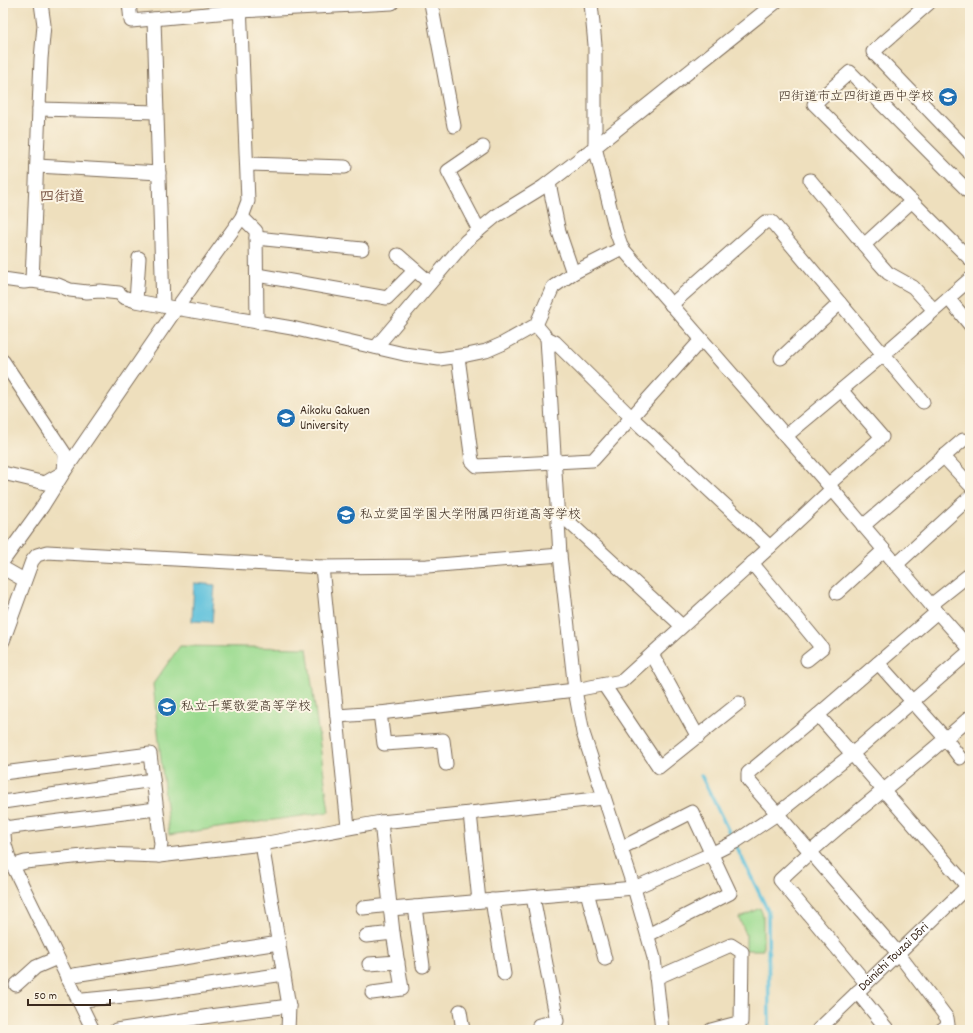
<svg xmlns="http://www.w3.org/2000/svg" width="973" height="1033" font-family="Dekko,'Klee One',sans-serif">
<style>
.green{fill:#9bdb90;stroke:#6b8257}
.water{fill:#5ec1dc;stroke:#4c767d}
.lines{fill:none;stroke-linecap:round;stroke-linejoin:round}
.stream{stroke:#5ec1dc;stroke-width:3.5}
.minor-casing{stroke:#7a6956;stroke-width:15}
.minor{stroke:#fff;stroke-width:13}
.labels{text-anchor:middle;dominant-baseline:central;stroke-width:4;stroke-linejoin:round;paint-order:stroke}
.poi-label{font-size:13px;fill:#3b2a1e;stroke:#fcf5e5;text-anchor:start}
.street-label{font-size:13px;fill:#3b2a1e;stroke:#fcf5e5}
.quarter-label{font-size:15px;font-weight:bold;fill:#795544;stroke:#fcf5e5}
</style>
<rect width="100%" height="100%" fill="#fcf5e5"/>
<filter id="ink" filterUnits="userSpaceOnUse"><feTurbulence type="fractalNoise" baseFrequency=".025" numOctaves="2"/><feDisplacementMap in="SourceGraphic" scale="8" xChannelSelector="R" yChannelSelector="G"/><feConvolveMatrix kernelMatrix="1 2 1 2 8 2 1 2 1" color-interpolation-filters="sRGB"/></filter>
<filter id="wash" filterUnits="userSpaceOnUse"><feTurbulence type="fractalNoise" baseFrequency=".012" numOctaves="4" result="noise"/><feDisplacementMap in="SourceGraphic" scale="16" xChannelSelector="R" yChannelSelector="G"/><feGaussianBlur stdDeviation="0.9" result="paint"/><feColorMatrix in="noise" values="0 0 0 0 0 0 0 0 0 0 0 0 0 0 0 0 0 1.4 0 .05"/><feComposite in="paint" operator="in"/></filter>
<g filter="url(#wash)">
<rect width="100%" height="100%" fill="#eedfbd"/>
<!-- green -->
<path class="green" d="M180 646 307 648 329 812 169 835 153 684Z
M760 908 763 915V950H746V934L739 918Z"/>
<!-- water -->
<path class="water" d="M194 583 215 585 212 622 192 621Z"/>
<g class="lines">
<!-- stream -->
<path class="stream" d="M701 775 768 911 769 1030"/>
</g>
</g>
<g filter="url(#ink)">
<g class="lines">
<defs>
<g id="minor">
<path d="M129 3 131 21 240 11 392 3"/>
<path d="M431 3 454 126"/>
<path d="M591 3 595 45V147L616 231 622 248 832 489 931 605 970 649"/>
<path d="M929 3 873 52 970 153"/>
<path d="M154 19 163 306"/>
<path d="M39 109 157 112"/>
<path d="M247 164 345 167"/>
<path d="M37 166 159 173"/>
<path d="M810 180 879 263 888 273 913 287 934 310"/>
<path d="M549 183 559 232 573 273"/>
<path d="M970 193 850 72 814 104 970 259"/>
<path d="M242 217 256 231 257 322"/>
<path d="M479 230 448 171 483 147"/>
<path d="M256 238 362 249"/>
<path d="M864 245 912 201"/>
<path d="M398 255 430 283"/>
<path d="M257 275 387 298 415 270"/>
<path d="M3 279 24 282 32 281 58 285 70 290 87 292 100 291 119 293 123 297 136 301 163 306 292 328 404 354 439 359 467 355 486 351 502 344 536 325 553 287 573 273 622 248"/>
<path d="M32 281 41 59 44 25 41 3"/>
<path d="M948 298 970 325"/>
<path d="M136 301 139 258"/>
<path d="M671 305 765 222H772L923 402"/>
<path d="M536 325 547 338 560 555 575 690 583 733 634 888 654 958 662 1030"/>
<path d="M547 338 555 342 632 418 770 547"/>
<path d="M376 347 466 241 496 216 543 187 595 147 775 3"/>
<path d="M458 357 472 461 477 466 593 460 701 340"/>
<path d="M781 358 840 303"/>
<path d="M3 361 65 454 64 472 45 483 3 473"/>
<path d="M786 436 883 355 970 279"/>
<path d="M943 456 970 485"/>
<path d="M829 484 882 437 841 390"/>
<path d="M558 512 682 626"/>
<path d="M863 526 963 440"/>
<path d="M3 561 42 507 64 472 176 309 242 217 248 201 240 3"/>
<path d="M752 563 822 648 807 660"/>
<path d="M896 565 970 497"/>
<path d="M322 567 348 827"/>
<path d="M3 568 24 580"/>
<path d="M837 593 884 550"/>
<path d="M931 605 970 574"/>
<path d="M937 612 818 715 748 773V780L897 952 947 1018 948 1025 941 1030"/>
<path d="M3 641 32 561 37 555 47 552 322 567 427 566 560 555"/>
<path d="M652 654 698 737"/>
<path d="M878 663 946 739 960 758"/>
<path d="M604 685 659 767 739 703"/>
<path d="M380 713 384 744 443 740 446 764"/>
<path d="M818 715 967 886"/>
<path d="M337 716 380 713 575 690 622 681 770 547 832 489"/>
<path d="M3 773 150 754 161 844 159 856"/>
<path d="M3 802 153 780"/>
<path d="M470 813 479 901"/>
<path d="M3 824 5 845 9 858 93 1030"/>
<path d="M4 828 156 809"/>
<path d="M621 848 692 812 730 893 648 935"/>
<path d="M12 866 25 862 103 854 159 856 262 844 381 822 470 813 604 798"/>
<path d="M587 892 605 959"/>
<path d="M533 897 557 1021 539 1025V1030"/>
<path d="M492 900 504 974"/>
<path d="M415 907 423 966"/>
<path d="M363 908 390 905"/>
<path d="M391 909 634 888 711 854 735 842 777 814 851 755 970 651"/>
<path d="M366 936 393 933"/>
<path d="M369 964 398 962"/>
<path d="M67 978 74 975 279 943"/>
<path d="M656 978 731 945 742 952 741 1022 711 1030"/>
<path d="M866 983 780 880C840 822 908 773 970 717"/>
<path d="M16 985 36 967 57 958"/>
<path d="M857 992 888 1030"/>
<path d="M372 993 402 989 393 933 381 822"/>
<path d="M79 1002 83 1000 155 993 284 974"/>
<path d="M460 1011 463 1030"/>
<path d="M116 1030 217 1015 289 1006 262 844"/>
<path d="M288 1030 289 1006"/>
<path id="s1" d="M818 1030 970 884"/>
</g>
</defs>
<!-- minor casing -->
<use href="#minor" class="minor-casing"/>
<!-- minor -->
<use href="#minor" class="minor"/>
</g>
</g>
<!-- icons -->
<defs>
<symbol id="school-disc" viewBox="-11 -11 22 22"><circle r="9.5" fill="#1f6fb2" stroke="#fcf5e5"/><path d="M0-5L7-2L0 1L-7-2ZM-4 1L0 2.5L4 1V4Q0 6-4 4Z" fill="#fff"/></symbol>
<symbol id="university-disc" viewBox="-11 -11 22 22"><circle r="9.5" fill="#1f6fb2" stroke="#fcf5e5"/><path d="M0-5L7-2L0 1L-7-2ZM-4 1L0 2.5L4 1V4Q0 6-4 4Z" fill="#fff"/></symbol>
</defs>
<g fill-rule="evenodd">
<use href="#school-disc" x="937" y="86" width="22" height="22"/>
<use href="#university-disc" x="275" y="407" width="22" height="22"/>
<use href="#school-disc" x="335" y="504" width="22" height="22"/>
<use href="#school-disc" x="156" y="696" width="22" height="22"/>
</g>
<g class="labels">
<!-- poi labels -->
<g class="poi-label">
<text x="934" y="97" text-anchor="end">四街道市立四街道西中学校</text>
<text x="300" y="411">Aikoku Gakuen<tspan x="300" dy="15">University</tspan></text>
<text x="360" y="515">私立愛国学園大学附属四街道高等学校</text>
<text x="181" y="707">私立千葉敬愛高等学校</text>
</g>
<!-- street labels -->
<g class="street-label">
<text stroke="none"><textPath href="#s1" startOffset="105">Dainichi Touzai Dōri</textPath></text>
</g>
<!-- quarter labels -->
<g class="quarter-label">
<text x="62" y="198">四街道</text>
</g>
</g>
<!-- margin -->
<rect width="973" height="1033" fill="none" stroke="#fcf5e5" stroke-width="16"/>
<!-- scale -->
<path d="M28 999v6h82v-6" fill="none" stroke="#3b2a1e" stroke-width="2"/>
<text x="34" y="999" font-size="12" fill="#3b2a1e" stroke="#fcf5e5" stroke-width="3" paint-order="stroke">50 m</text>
</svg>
